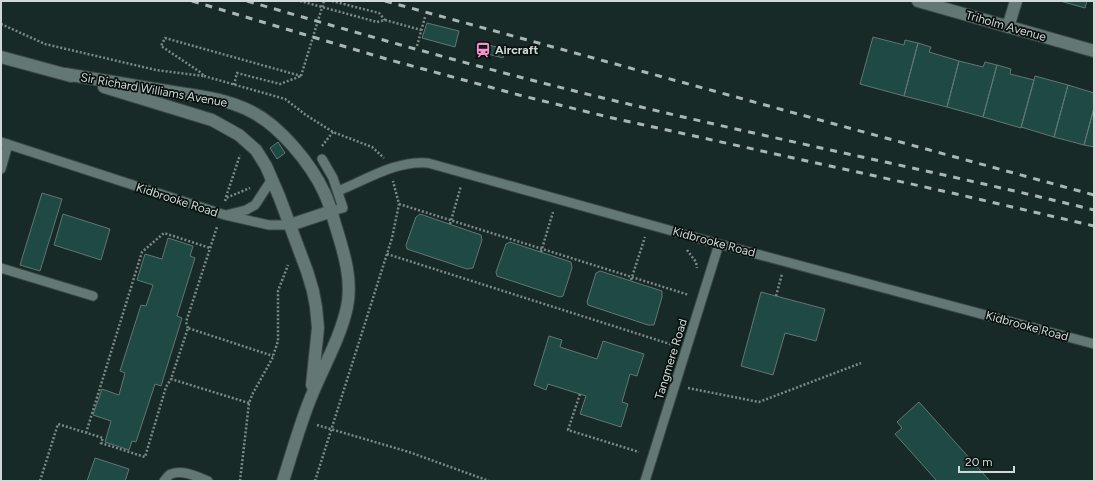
<svg xmlns="http://www.w3.org/2000/svg" width="1095" height="482" font-family="Figtree,sans-serif">
<style>
.building{fill:#1f4a44;stroke:#627673}
.lines{fill:none;stroke-linecap:round;stroke-linejoin:round}
.lane-casing{stroke:#384644;stroke-width:11}
.street-casing{stroke:#384644;stroke-width:14}
.path{stroke:#7b8987;stroke-width:2.5;stroke-dasharray:2 2;stroke-linecap:butt}
.lane{stroke:#637774;stroke-width:9}
.street{stroke:#637774;stroke-width:12}
.rail{stroke:#aab6b4;stroke-width:3;stroke-dasharray:7 7;stroke-linecap:butt}
.labels{text-anchor:middle;dominant-baseline:central;stroke-width:3.5;stroke-linejoin:round;paint-order:stroke}
.street-label{font-size:12px;fill:#cfdad8;stroke:#09110f}
.poi-label{font-size:12px;font-weight:bold;fill:#cfdad8;stroke:#09110f;text-anchor:start}
</style>
<rect width="100%" height="100%" fill="#182a27"/>
<!-- building -->
<path class="building" d="M1060 1H1087L1085 8Z
M427 23 459 31 455 47 422 38Z
M873 37 904 45 905 40 918 43 904 96 860 84Z
M480 43 505 49 503 58 477 51Z
M918 43 931 47 929 52 959 61 947 107 904 96Z
M959 61 983 67 985 62 997 65 983 117 947 107Z
M997 65 1011 69 1010 74 1034 80 1021 128 983 117Z
M1035 76 1068 85 1054 137 1021 127Z
M1068 85 1094 93V108L1084 145 1054 137Z
M1094 108V147L1084 145Z
M278 142 285 153 277 159 270 148Z
M42 193 62 199 40 271 20 265Z
M63 214 110 229 101 260 54 245Z
M420 214 481 235 482 240 473 268 467 269 407 249 406 245 416 217Z
M168 238 193 246 190 256 195 258 177 316 182 318 161 386 155 384 136 442 132 441 129 450 105 442 111 421 93 415 102 389 119 395 125 373 120 371 141 305 146 306 153 285 137 280 145 254 162 259Z
M510 242 571 262 572 268 563 296 560 297 497 276 496 272 506 244Z
M600 271 662 291V297L654 325H648L588 305 587 302 596 273Z
M761 292 825 309 816 341 785 333 773 375 741 366Z
M549 336 562 340 560 347 597 359 603 341 644 354 637 376 630 374 622 402 628 404 621 427 580 414 586 396 548 384 546 390 534 385Z
M919 402 990 481H937L895 434 902 428 897 422Z
M95 458 129 469 125 481H87Z"/>
<g class="lines">
<defs>
<path id="lane" d="M1 142 225 215 269 225H290
M322 159 333 178 343 208 332 211
M1 169 8 144
M338 191C366 180 396 160 428 163L719 244 1094 344
M226 215 246 210 255 205 272 179
M1 268 93 296
M164 481C166 479 168 475 171 474 182 469 198 477 208 481
M645 481 719 244"/>
<path id="street" d="M918 1 1094 51
M1008 27 1016 1
M1 57 71 76
M65 74C101 80 137 86 173 92 200 96 228 99 252 112 280 126 311 164 324 192 329 202 332 213 335 224 343 250 353 279 347 307 340 339 323 367 311 397 300 424 292 453 283 481
M104 87 212 120 239 135 256 150 266 166 279 196 307 271 313 291 316 307 318 328 312 385
M290 225 332 211"/>
</defs>
<!-- lane casing -->
<use href="#lane" class="lane-casing"/>
<!-- street casing -->
<use href="#street" class="street-casing"/>
<!-- path -->
<path class="path" d="M300 1 377 22 385 20 421 30
M332 1 379 13 385 20
M1 24 45 44 156 70 204 76 200 72 161 46 165 38 301 76
M417 46 425 17
M204 76 285 99 306 115 333 132 372 147 384 158
M301 76 324 1
M234 85 237 73 280 84 301 76
M322 146 333 132
M226 197 240 155
M225 201 226 198 250 188
M399 204 689 295
M450 224 461 186
M687 250 696 262 697 268
M541 252 553 212
M387 254 673 345
M631 280 645 237
M776 296 782 274
M188 328 186 322 217 227
M688 388 759 402 861 363
M580 394 568 430 639 452
M249 403 171 379 188 328 273 356
M317 425 409 452 489 481
M86 433 142 252 164 233 210 248
M40 481 58 424 103 438 101 443 145 457 166 387 171 379
M240 481 249 403 253 393 272 359 278 341V291L288 265
M315 481 392 238 399 204 393 181"/>
<!-- lane -->
<use href="#lane" class="lane"/>
<!-- street -->
<use href="#street" class="street"/>
<!-- rail -->
<path class="rail" d="M192 1 390 60 519 95 608 117 952 193 1094 226
M247 1C378 39 508 76 641 107 791 143 944 173 1094 210
M385 1 1094 195"/>
</g>
<!-- icons -->
<defs>
<symbol id="station-bare" viewBox="-9 -9 18 18"><path d="M-3-6H3Q5-6 5-4V2Q5 4 3 4L4.5 6H3L1.5 4h-3L-3 6H-4.5L-3 4Q-5 4-5 2V-4Q-5-6-3-6ZM-3.5-4v3h7v-3ZM-3.5 1v1.5H-2V1ZM2 1v1.5H3.5V1Z" fill="#f890cb" stroke="#09110f" stroke-width="2.5" paint-order="stroke"/></symbol>
</defs>
<g fill-rule="evenodd">
<use href="#station-bare" x="472" y="39" width="22" height="22"/>
</g>
<g class="labels">
<!-- street labels -->
<g class="street-label">
<text transform="translate(1006 26) rotate(16)">Triholm Avenue</text>
<text transform="translate(154 90) rotate(10)">Sir Richard Williams Avenue</text>
<text transform="translate(177 200) rotate(18)">Kidbrooke Road</text>
<text transform="translate(714 242) rotate(15)">Kidbrooke Road</text>
<text transform="translate(1027 326) rotate(15)">Kidbrooke Road</text>
<text transform="translate(671 359) rotate(-73)">Tangmere Road</text>
</g>
<!-- poi labels -->
<g class="poi-label">
<text x="495" y="50">Aircraft</text>
</g>
</g>
<!-- border -->
<rect width="1095" height="482" fill="none" stroke="#cfdad8" stroke-width="4"/>
<!-- scale -->
<path d="M959 466v6h55v-6" fill="none" stroke="#cfdad8" stroke-width="2"/>
<text x="965" y="466" font-size="12" fill="#cfdad8" stroke="#09110f" stroke-width="3" paint-order="stroke">20 m</text>
</svg>
